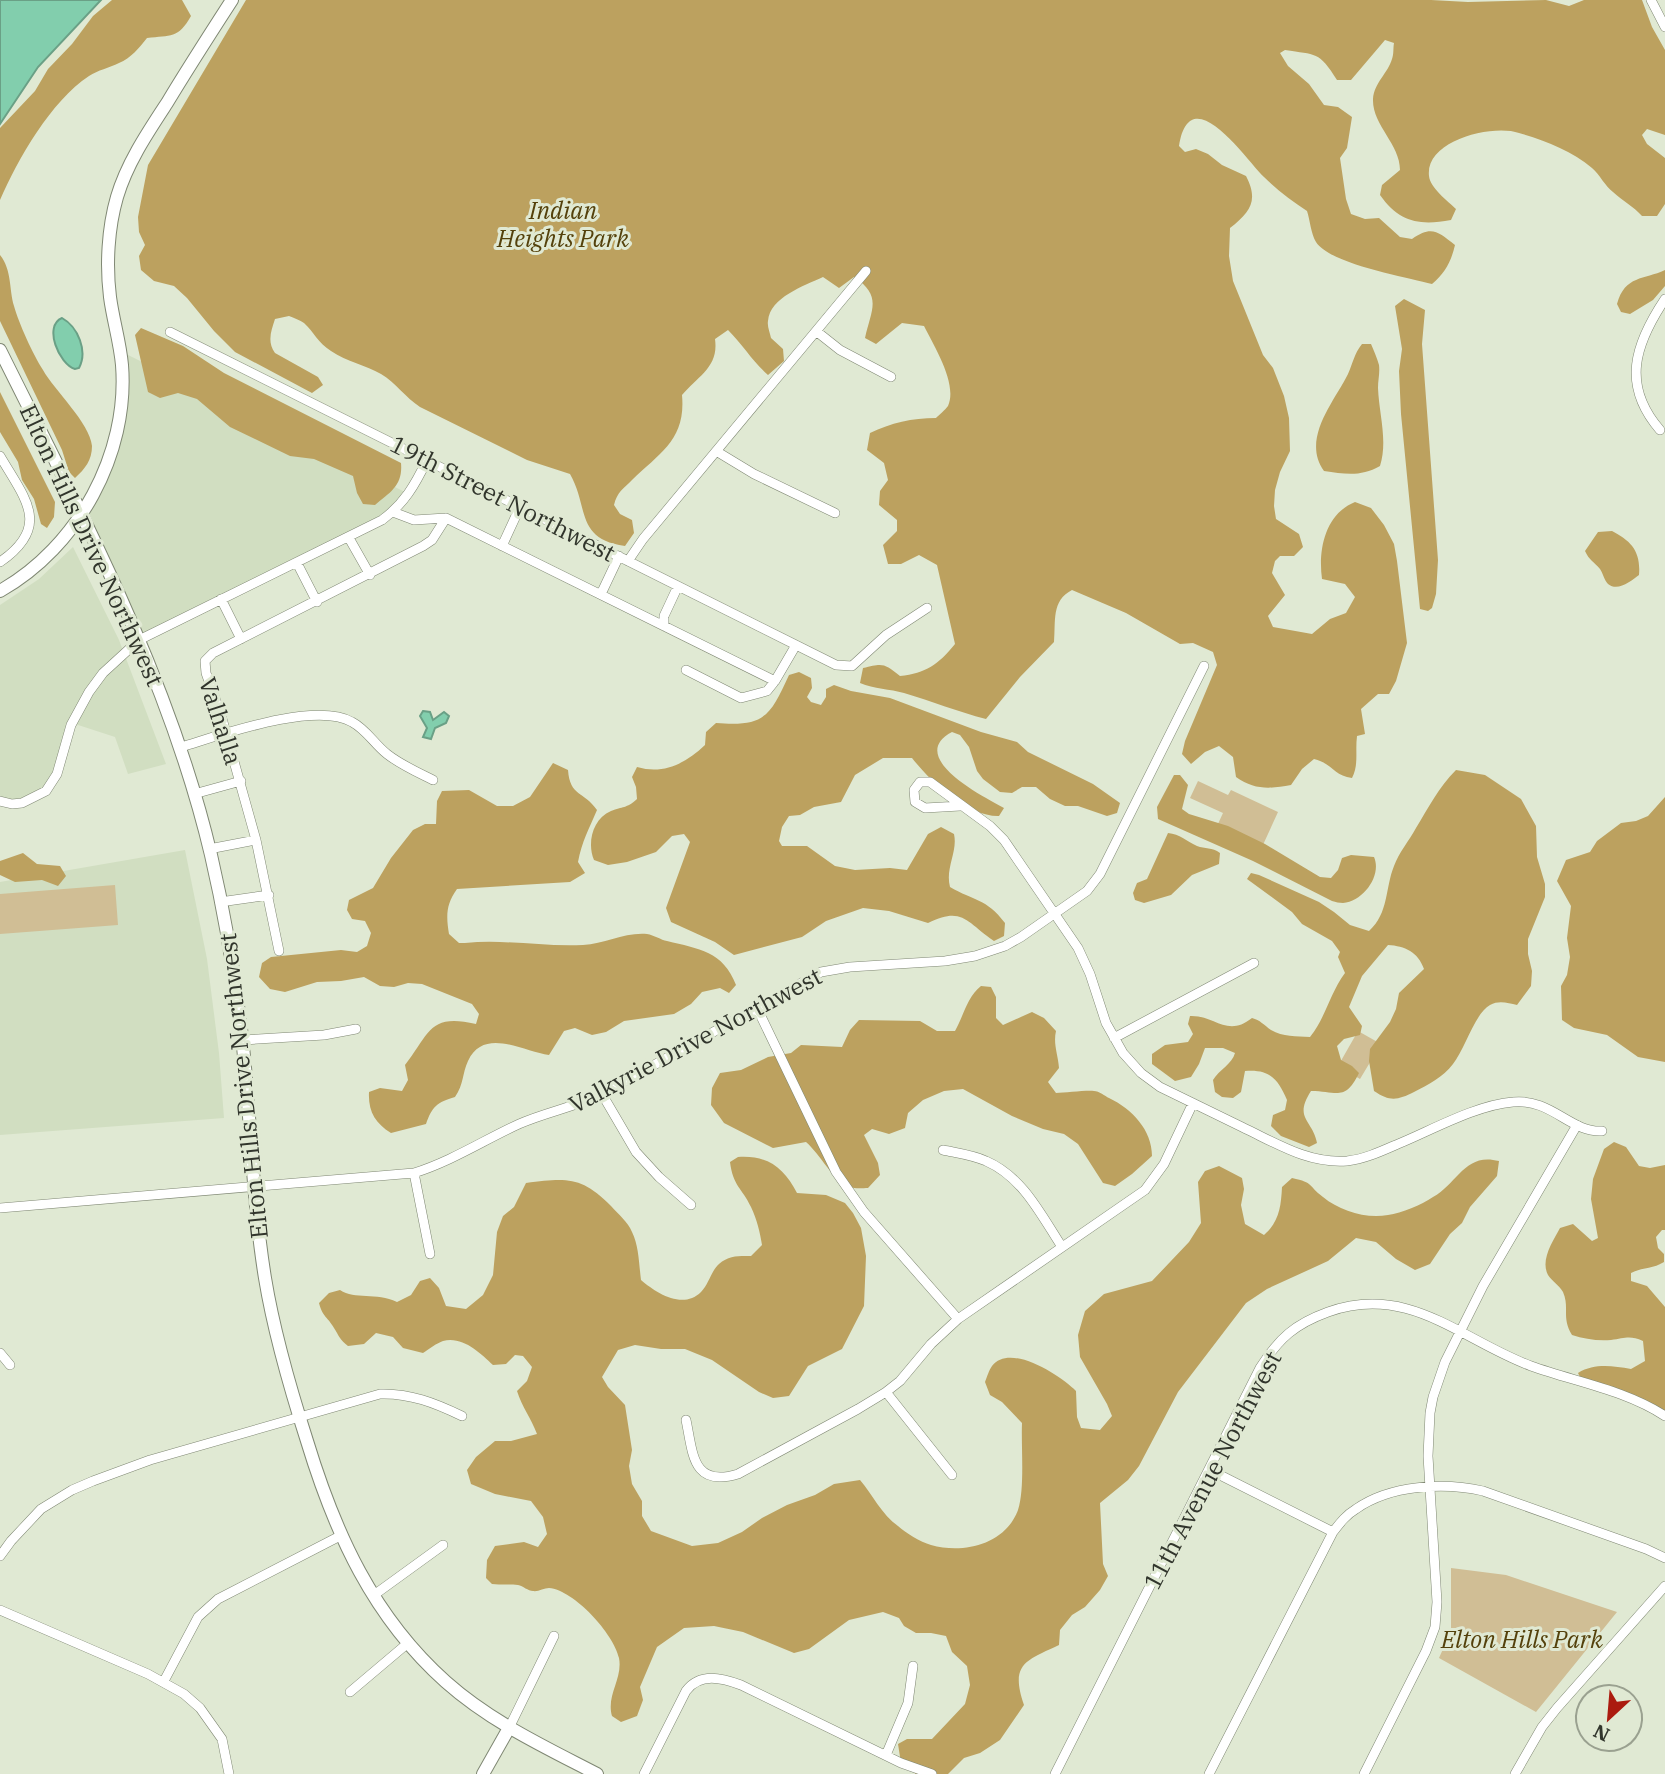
<svg xmlns="http://www.w3.org/2000/svg" width="1665" height="1774" font-family="'IBM Plex Serif',serif">
<style>
.built{fill:#d1dec1}
.green{fill:#d0be95}
.forest{fill:#bca15f}
.water{fill:#82cead;stroke:#6aa086;stroke-width:2}
.lines{fill:none;stroke-linecap:round;stroke-linejoin:round}
.street-casing{stroke:#7f8773;stroke-width:10}
.secondary-casing{stroke:#7f8773;stroke-width:14}
.street{stroke:#fff;stroke-width:9}
.secondary{stroke:#fff;stroke-width:12}
.labels{text-anchor:middle;dominant-baseline:central;stroke-width:6;stroke-linejoin:round;paint-order:stroke}
.park-label{font-size:24px;font-style:italic;fill:#54410b;stroke:#e0e9d3}
.street-label{font-size:24px;fill:#31352c;stroke:#e0e9d3}
</style>
<rect width="100%" height="100%" fill="#e0e9d3"/>
<!-- built -->
<path class="built" d="M120 351 409 494 399 507 139 640 81 515 112 449Z
M73 547 119 640 166 764 128 774 115 737 72 723 57 774 31 800 0 801V605L39 579Z
M185 850 207 959 219 1053 224 1118 0 1135V882Z"/>
<!-- green -->
<path class="green" d="M1198 781 1228 795 1231 790 1278 812 1262 847 1217 826 1223 813 1190 798Z
M115 885 118 925 0 934V894Z
M1358 1031 1381 1044 1360 1079 1338 1066Z
M1451 1568 1506 1575 1617 1612 1536 1712 1439 1658 1451 1631Z"/>
<!-- forest -->
<path class="forest" d="M112 0H182L191 16C178 39 171 35 147 38 139 48 131 58 119 63 109 68 98 70 89 76 51 101 18 159 0 200V128L35 91 48 69 72 44 93 16Z
M246 0H1431L1468 2 1546 0 1569 6 1584 0H1642L1652 27 1665 50V135L1647 129 1642 135 1647 144 1665 158V204L1657 216H1642C1633 206 1623 201 1613 192 1605 186 1600 175 1592 168 1572 151 1544 140 1519 133 1493 124 1425 140 1429 176 1430 188 1448 201 1456 209L1451 220C1419 226 1399 222 1380 195L1382 185 1400 170C1400 144 1372 125 1373 99 1374 83 1388 73 1392 59 1394 54 1393 48 1394 43L1385 40 1351 80H1337C1319 51 1316 55 1285 50L1280 53 1288 66 1309 84 1324 105 1338 107 1352 117 1347 148 1340 158 1346 199 1351 214 1365 219 1379 218 1400 237 1412 239C1432 225 1438 232 1455 245 1451 262 1445 273 1432 284 1406 277 1330 264 1316 242 1311 234 1310 220 1307 211 1292 201 1277 190 1264 177 1247 161 1190 76 1179 146L1185 152 1196 149 1208 154 1222 165 1246 176C1259 201 1250 212 1230 228L1229 256 1233 281 1263 355 1273 368 1284 396 1289 418 1290 451 1280 472 1275 490 1274 506 1276 519 1299 534 1303 547 1294 556H1280L1275 561 1272 573 1285 595 1268 616 1273 627 1312 634 1330 619 1346 613 1355 597 1345 584 1322 579C1318 550 1325 514 1355 502L1371 508 1384 525 1394 544 1397 561 1407 643 1396 681 1389 694H1378L1361 709 1365 734 1357 736C1355 751 1359 765 1352 778 1334 776 1332 763 1314 759L1302 769 1291 785C1270 789 1254 790 1236 777L1233 757 1219 746 1205 752 1191 764 1182 754 1185 741 1217 665 1213 652 1193 643 1180 644 1126 613 1072 590C1051 601 1056 621 1054 642L1020 677 986 719C958 712 932 701 904 693 890 689 874 689 860 683L863 668C883 663 884 663 900 676 926 673 938 665 955 644L937 565 919 555 901 564H888L883 545 897 531V520L879 505 880 491 888 480 884 463 867 450 870 433C891 423 912 418 936 418 939 415 945 410 948 406 958 384 934 346 924 326L902 323 876 344 865 338C871 310 883 296 854 277L839 288 823 277C804 286 770 297 768 321 767 326 770 333 771 338L783 349 784 361 768 375C753 362 743 345 728 330L715 339C719 367 698 376 682 395 686 439 661 452 632 480 623 489 617 492 614 505L620 514 632 520 634 533 625 546C575 539 589 507 570 474L527 460 420 407C405 397 396 383 381 374 366 365 347 362 331 351 318 343 314 332 304 323 300 320 294 318 289 316L275 319C271 331 267 342 275 353L318 377 323 385 312 393 235 352 214 331 187 298 174 286 154 281 141 270 139 256 145 245 139 232 138 217 148 165Z
M0 255C12 270 9 289 14 306 19 324 33 354 43 370 54 390 90 423 92 446 92 460 85 469 75 478L69 472 62 450 0 321Z
M1665 270V286L1653 300 1630 314 1621 312 1617 304C1625 275 1644 280 1665 270Z
M1404 299 1425 310 1422 344 1438 560 1436 594 1432 608 1428 611 1420 609 1401 414 1399 371 1402 349 1395 306Z
M141 328 183 346 224 373 401 463C403 485 391 492 375 505L363 504 357 493 353 476 314 459 290 456 230 427 197 399 178 393 160 398 148 392 135 335Z
M1362 344H1371C1374 351 1377 358 1379 365 1380 373 1378 380 1378 388 1379 414 1388 441 1380 466 1361 477 1345 474 1324 471 1301 439 1334 402 1348 374 1353 363 1354 354 1362 344Z
M0 392 55 502 54 517 47 528 41 524 34 499 22 480 18 462 0 432Z
M1612 531C1631 541 1641 551 1639 575 1631 581 1618 592 1608 584 1604 580 1603 573 1600 569 1594 562 1589 560 1585 551L1598 532Z
M799 672 811 678 812 688 807 697 811 702 821 705 826 697V689L834 685 851 691 890 698 981 732 1017 742 1028 752 1093 784 1120 803 1117 813 1107 816 1078 806H1065L1050 799 1036 787H1022L1012 793 1000 792 983 779 977 771 969 747 960 735 952 732C905 757 984 797 1004 808L999 816C968 817 930 781 912 758H883L855 775 841 802 814 807 800 815 789 816 782 827 779 841 782 846H807L835 866 855 870 890 868 907 870 928 834 941 827 954 834C958 852 945 868 950 887 974 901 986 898 1005 923L1004 936 994 941C966 922 963 906 928 923L889 911 863 908 826 921 802 937 734 955 715 942 671 922 666 908 690 842 684 834 672 836 656 852 627 862 608 865 594 860C587 844 592 819 611 811 623 806 626 809 637 799L636 787 632 777 637 767C664 775 686 763 705 745L706 732 716 723C765 727 770 716 789 675Z
M553 763 568 770C570 797 584 791 597 810 589 829 582 841 578 862L585 873 570 882 457 889C446 904 446 916 449 934L459 943H465C505 939 543 947 583 945 605 944 625 932 647 934 654 935 661 940 667 941 699 949 723 951 736 985L729 993 720 988 702 992 691 1004 674 1014 624 1021 606 1032 592 1035 575 1028 564 1031 549 1055C524 1052 484 1026 468 1061 462 1074 464 1084 455 1097 437 1102 432 1107 426 1124L391 1133C375 1123 368 1111 369 1092L380 1088 402 1091 408 1080 405 1065C430 1033 429 1013 476 1024L479 1014 472 1004 422 984 408 983 394 987 380 986 364 977 341 981 317 982 285 992 270 989 259 977 262 963 271 957 341 950 357 952 367 946 371 933 365 921 352 919 347 910 349 900 373 888 391 858 413 830 425 824H436L437 801 442 791 469 790 497 806H513L530 797Z
M1456 770 1485 775 1521 799 1536 826 1537 857 1545 884V897L1528 939V954L1532 971 1531 986 1517 1005C1508 1003 1499 1000 1490 1005 1475 1013 1465 1049 1453 1064 1443 1077 1428 1085 1414 1092 1398 1100 1390 1102 1374 1091L1369 1061 1370 1049 1390 1022 1396 1009 1399 993 1424 969C1418 952 1405 946 1388 945L1362 976 1349 1007 1362 1026 1360 1035 1344 1039 1337 1046 1341 1060 1352 1066 1359 1073C1345 1102 1337 1091 1311 1091 1293 1119 1313 1120 1317 1143L1309 1147 1281 1136 1271 1126 1273 1115 1285 1110 1287 1100C1278 1079 1270 1069 1245 1071L1241 1092 1233 1098 1222 1097 1215 1092 1213 1080C1219 1070 1232 1064 1235 1053L1223 1048H1205L1199 1064 1191 1077 1175 1081 1152 1064V1054L1165 1045 1188 1042 1193 1034 1188 1024 1190 1016C1215 1015 1227 1038 1252 1018 1260 1020 1264 1025 1271 1030 1283 1037 1296 1036 1310 1037 1326 1017 1330 993 1345 973L1338 957 1340 952 1332 941 1302 924 1292 912 1247 879 1251 873 1259 875 1319 902 1334 912 1350 925 1369 931C1389 913 1385 888 1394 866 1399 852 1409 841 1416 828 1429 807 1438 788 1456 770Z
M1174 775H1180L1188 785 1182 809 1189 814 1228 826 1265 844 1320 877 1331 878 1338 870 1342 858 1351 855 1374 857C1382 875 1364 901 1343 903 1339 903 1336 902 1332 901L1253 861 1158 819 1157 807Z
M1665 797V1062L1638 1057 1607 1035 1574 1028 1562 1020 1561 986 1567 975 1570 957 1567 938 1571 906 1557 881 1566 860 1590 852 1597 841 1621 823 1636 821 1648 816Z
M1168 833C1180 834 1186 841 1197 846 1205 849 1212 847 1220 853L1219 864 1192 875 1171 895 1144 903 1135 900 1133 893 1137 883 1147 879Z
M23 853 37 864 60 866 66 876 58 886 42 880 15 882 0 875V861Z
M981 986 991 987 996 997V1018L1003 1025 1032 1012 1044 1018 1056 1031C1053 1044 1058 1054 1059 1068L1048 1082 1056 1093C1065 1093 1086 1090 1094 1091 1099 1091 1105 1096 1109 1098 1132 1109 1152 1130 1152 1156L1132 1174 1115 1186 1103 1183 1078 1144 1064 1134 1043 1129 1012 1116 963 1089 944 1091 923 1100 908 1113 905 1128 889 1134 872 1129 864 1135 878 1163 880 1175 868 1188C863 1188 855 1189 850 1187 832 1180 821 1155 806 1142L773 1148 724 1123 711 1105 712 1088 720 1073 741 1070 768 1057 791 1053 801 1045 842 1047 850 1030 859 1020 920 1021 937 1031H955C964 1015 967 997 981 986Z
M1614 1142 1626 1147 1639 1166 1650 1168 1665 1165V1230H1662L1656 1237 1658 1248 1664 1254V1262C1653 1269 1643 1267 1631 1273V1281L1647 1286 1665 1307V1414L1583 1383 1578 1373C1595 1363 1612 1366 1631 1369L1645 1361 1643 1341C1630 1335 1625 1338 1611 1340 1597 1341 1584 1339 1572 1335 1561 1317 1570 1308 1563 1292 1559 1285 1552 1281 1548 1275 1540 1260 1553 1241 1560 1228L1573 1224 1592 1241 1598 1238 1591 1199 1593 1179 1604 1149Z
M738 1157C768 1155 784 1168 797 1193L826 1195 845 1203 853 1213 861 1228 866 1256 864 1306 842 1349 808 1366 789 1396 773 1398 759 1392 712 1360 685 1349H661L635 1345 618 1350 602 1377 608 1387 625 1405 632 1450 629 1466 632 1484 642 1501V1516L651 1531 692 1546 718 1543 742 1532 762 1518 787 1505 815 1495 834 1484 860 1480C872 1494 882 1515 898 1526 906 1533 920 1542 931 1545 963 1554 1005 1545 1018 1510 1025 1488 1021 1448 1022 1423L1002 1402 990 1395 985 1382C987 1377 989 1370 992 1366 1010 1342 1061 1376 1076 1391L1077 1417 1081 1428 1100 1430 1112 1416 1107 1404 1080 1357 1078 1335 1085 1311 1104 1294 1152 1281 1189 1242 1201 1223 1198 1182 1205 1171 1219 1166 1242 1178 1244 1189 1241 1205 1245 1224 1264 1235C1279 1222 1281 1207 1282 1187L1292 1178C1315 1183 1307 1185 1323 1197 1340 1211 1366 1219 1388 1215 1402 1213 1421 1205 1433 1197 1458 1183 1465 1152 1499 1161L1497 1176 1470 1207 1462 1223 1450 1234 1430 1264 1415 1270 1396 1259 1376 1242 1356 1238 1328 1261 1267 1289 1246 1303 1178 1392 1139 1466 1128 1480 1100 1503 1103 1564 1108 1576 1100 1590 1085 1607 1072 1615 1060 1630 1059 1645C1025 1661 1010 1664 1024 1705L1000 1740 980 1753 964 1758 948 1774H916L901 1763 898 1744 907 1739H932L965 1704 970 1685 967 1666 952 1652 946 1636 931 1633H916L904 1626 899 1618 883 1612 849 1620 809 1649 794 1653 743 1632 714 1626 684 1628 657 1647 640 1687 643 1700 637 1716 621 1722 612 1716C606 1695 623 1679 619 1658 614 1634 574 1590 549 1588 544 1588 538 1592 533 1591 528 1591 523 1586 518 1585 510 1584 501 1585 492 1584L486 1578 487 1560 495 1546 524 1542 538 1547 547 1534 543 1517 531 1501 495 1494 471 1484 467 1470 476 1457 495 1441H511L537 1434C531 1418 522 1407 517 1391L527 1381 532 1367 523 1356 515 1355 506 1364 493 1365C480 1353 463 1336 443 1341 437 1343 429 1349 423 1353L403 1348 393 1337 376 1333 364 1344 348 1346C340 1340 339 1336 334 1328 328 1317 323 1318 319 1303L329 1293 340 1290C355 1300 376 1292 397 1302L411 1295 420 1281 430 1278 439 1288 446 1306 466 1309 483 1295 493 1275 497 1232 503 1216 514 1207 526 1183C567 1178 581 1176 611 1206 618 1214 628 1222 632 1232 639 1246 639 1265 641 1280 656 1293 683 1310 701 1292 709 1284 711 1271 719 1264 729 1255 740 1256 751 1256L762 1245C760 1232 757 1220 751 1207 742 1188 733 1186 730 1162Z"/>
<!-- water -->
<path class="water" d="M0 0H101L38 67 0 124Z
M62 318C78 327 88 351 79 368L75 369C59 364 43 326 62 318Z
M423 711 430 712 433 720 444 712 449 716 446 723 435 728 431 739 423 737 427 728 420 716Z"/>
<g class="lines">
<defs>
<path id="street" d="M1651 0 1665 27
M816 331 840 350 891 377
M170 332 836 665 852 666 886 635 927 608
M1660 430C1621 385 1635 344 1665 299
M716 451 754 474 835 513
M0 456C25 499 52 526 0 562
M393 512 414 520 446 518 775 681
M349 538 370 575
M502 546 520 507
M628 561 643 539 866 271
M297 563 317 602
M601 594 619 556
M221 599 241 639
M664 626V616L678 586
M686 670 741 698 767 691 775 681 796 645
M181 747C221 735 315 701 352 722 367 730 374 744 387 754 401 765 417 772 433 780
M194 794 241 781
M0 801 12 804 22 803 46 791 57 774 71 725 89 692 103 673 139 640 382 520C404 504 415 485 427 460
M960 806 925 808 915 802 914 790 920 782H930L990 826 1004 840 1078 948 1090 974 1106 1023 1123 1053 1141 1073 1160 1087C1187 1100 1215 1114 1242 1127 1276 1143 1308 1164 1347 1161 1365 1159 1382 1151 1398 1144 1432 1130 1476 1105 1513 1102 1551 1098 1571 1133 1602 1131
M209 849 256 840
M220 902 269 895
M279 951 256 840 221 715 206 673 205 661 213 653 423 546 432 540 446 518
M757 1008 836 1172 864 1212 958 1319
M1114 1038 1254 963
M242 1040 324 1035 356 1029
M602 1094 636 1152 659 1177 691 1205
M943 1150C957 1153 973 1155 986 1161 1023 1177 1041 1215 1062 1247
M414 1173 430 1254
M0 1208 414 1173C452 1161 484 1140 519 1124 546 1112 575 1107 602 1094L821 972 850 967 945 961 975 956 1005 946 1021 937 1087 891 1100 874 1204 666
M0 1353 10 1365
M886 1392 952 1475
M686 1420C693 1453 692 1488 738 1474L858 1409 886 1392 900 1381 931 1344 958 1319 1145 1190 1164 1164 1193 1103
M1210 1470 1333 1532
M0 1556 11 1541 41 1509 72 1490 93 1481 150 1460 380 1394C410 1393 435 1403 462 1416
M374 1595 443 1545
M0 1610 148 1674 184 1694 200 1708 222 1739 229 1774
M164 1681 198 1617 218 1599 340 1536
M350 1692 408 1643
M509 1728 554 1636
M886 1755 908 1703 913 1666
M644 1774 686 1691C700 1672 722 1678 741 1685L901 1763 932 1774
M1055 1774 1260 1368C1279 1338 1295 1324 1328 1312 1409 1283 1461 1340 1531 1366 1576 1382 1625 1390 1665 1416
M1209 1774 1333 1532C1340 1523 1346 1515 1356 1509 1390 1485 1444 1482 1483 1491L1646 1549 1665 1558
M1364 1774 1426 1651 1435 1627 1437 1602 1428 1456 1430 1413 1433 1397 1445 1362 1483 1286 1577 1125
M1515 1774 1542 1727 1557 1708 1665 1586"/>
<path id="secondary" d="M0 350C81 513 169 677 211 855 225 915 235 976 242 1037 251 1117 252 1198 265 1278 274 1333 290 1388 307 1441 335 1533 373 1617 446 1682 491 1722 545 1747 597 1774
M0 591C78 547 129 454 122 365 120 342 113 320 110 297 106 265 108 228 117 197 127 163 148 132 167 103 188 68 210 34 232 0
M483 1774 509 1728"/>
</defs>
<!-- street casing -->
<use href="#street" class="street-casing"/>
<!-- secondary casing -->
<use href="#secondary" class="secondary-casing"/>
<!-- street -->
<use href="#street" class="street"/>
<!-- secondary -->
<use href="#secondary" class="secondary"/>
</g>
<g class="labels">
<!-- park labels -->
<g class="park-label">
<text x="563" y="210">Indian<tspan x="563" dy="28">Heights Park</tspan></text>
<text x="1522" y="1639">Elton Hills Park</text>
</g>
<!-- street labels -->
<g class="street-label">
<text transform="translate(503 498) rotate(27)">19th Street Northwest</text>
<text transform="translate(92 545) rotate(65)">Elton Hills Drive Northwest</text>
<text transform="translate(221 721) rotate(72)">Valhalla</text>
<text transform="translate(695 1040) rotate(-28)">Valkyrie Drive Northwest</text>
<text transform="translate(243 1086) rotate(-96)">Elton Hills Drive Northwest</text>
<text transform="translate(1212 1470) rotate(-62)">11th Avenue Northwest</text>
</g>
</g>
<!-- north arrow -->
<g transform="translate(1609 1718) rotate(206)"><circle r="33" fill="#e0e9d3" stroke="#9aa190" stroke-width="2"/>
<path d="M0-5L12 26L0 18L-12 26Z" fill="#ab1b0f"/>
<text y="-10" font-size="19" font-weight="bold" text-anchor="middle" fill="#31352c">N</text>
</g>
</svg>
